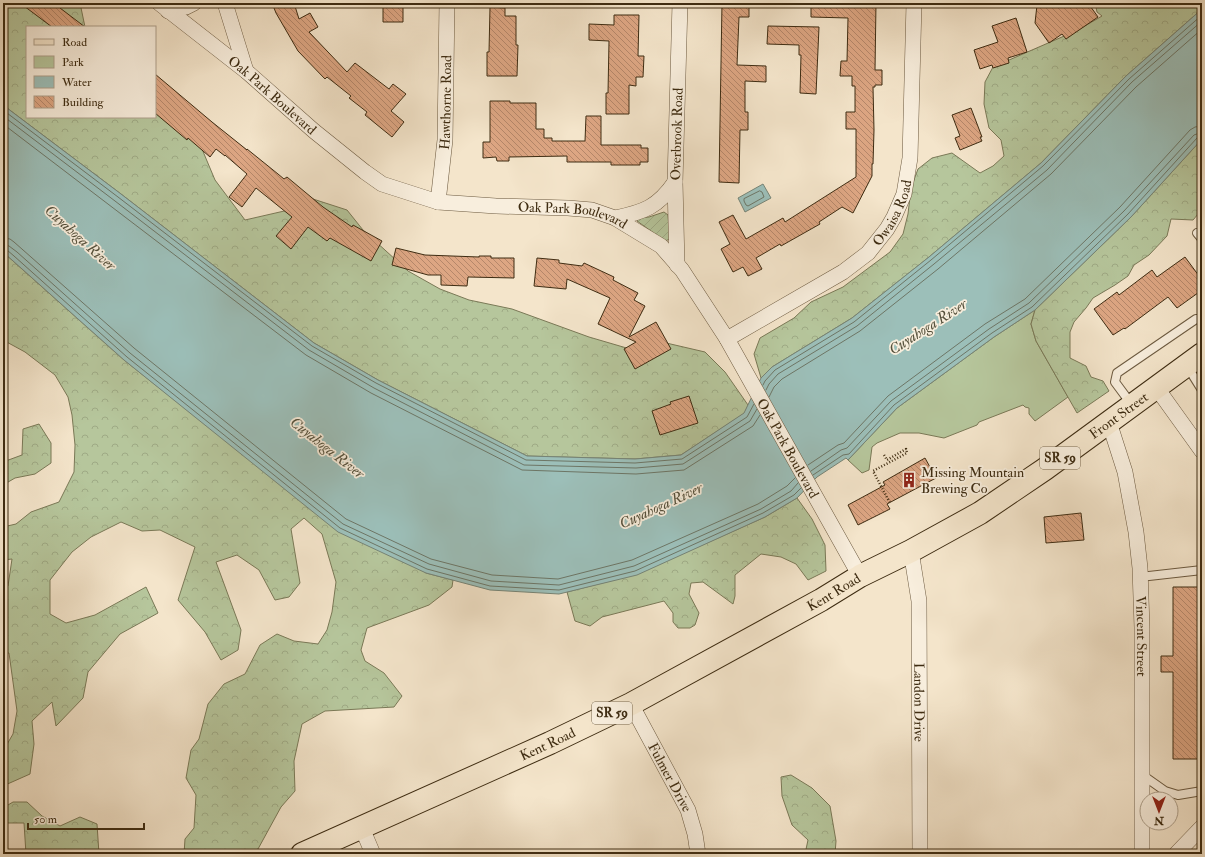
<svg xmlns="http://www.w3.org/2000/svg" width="1205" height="857" font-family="'IM FELL Double Pica',serif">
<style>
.green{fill:#b6c69c;stroke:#7a7957}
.forest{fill:url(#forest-crowns);stroke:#7a7957}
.garden{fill:url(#garden-furrows);stroke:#7a7957}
.water{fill:#9cbfb9;stroke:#768476}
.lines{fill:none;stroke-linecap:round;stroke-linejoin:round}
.shore{stroke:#6d7666;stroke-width:1}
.building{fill:url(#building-back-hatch);stroke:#3e2c12}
.service-casing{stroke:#6c5a40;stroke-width:10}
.minor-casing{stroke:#6c5a40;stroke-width:16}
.primary-casing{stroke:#3e2c12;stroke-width:24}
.path{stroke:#3e2c12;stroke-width:2.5;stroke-dasharray:1 2;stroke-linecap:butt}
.service{stroke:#f8eedd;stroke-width:8}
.minor{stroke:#f8eedd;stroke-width:15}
.primary{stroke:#f4e5cb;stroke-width:22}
.labels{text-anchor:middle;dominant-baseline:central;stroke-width:3.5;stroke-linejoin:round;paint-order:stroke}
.shield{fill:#f8eedd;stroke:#76664f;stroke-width:1}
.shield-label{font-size:13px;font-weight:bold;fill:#3e2c12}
.street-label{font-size:14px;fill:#3e2c12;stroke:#f8eedd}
.poi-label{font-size:14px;fill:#3e2c12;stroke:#f8eedd;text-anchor:start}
.water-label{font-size:15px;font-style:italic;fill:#56513c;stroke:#f8eedd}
</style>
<defs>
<pattern id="forest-crowns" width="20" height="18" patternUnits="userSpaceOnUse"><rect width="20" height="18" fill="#b6c69c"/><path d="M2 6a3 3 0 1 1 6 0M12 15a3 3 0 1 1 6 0" fill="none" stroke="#9eaa85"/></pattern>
<pattern id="garden-furrows" width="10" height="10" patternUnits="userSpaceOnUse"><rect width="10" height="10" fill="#b6c69c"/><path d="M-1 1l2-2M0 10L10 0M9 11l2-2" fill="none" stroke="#9eaa85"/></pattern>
<pattern id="building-back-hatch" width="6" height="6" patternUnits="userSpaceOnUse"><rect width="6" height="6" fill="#dda683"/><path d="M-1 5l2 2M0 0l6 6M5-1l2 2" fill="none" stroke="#b5876a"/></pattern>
</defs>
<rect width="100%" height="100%" fill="#f4e5cb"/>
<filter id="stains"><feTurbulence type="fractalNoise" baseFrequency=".005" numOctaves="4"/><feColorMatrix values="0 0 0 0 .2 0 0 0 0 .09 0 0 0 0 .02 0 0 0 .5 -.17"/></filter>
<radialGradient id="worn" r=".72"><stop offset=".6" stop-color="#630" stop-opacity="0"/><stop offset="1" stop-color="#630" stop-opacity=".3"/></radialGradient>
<!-- green -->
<path class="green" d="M1035 310 1031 324 1036 341 1068 397 1035 421 1029 414V408L1025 407 1023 405 979 422 977 425 944 438 919 433H900L877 443 872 447 869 470 862 473 848 460 897 408 994 337Z"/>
<!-- forest -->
<path class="forest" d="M3 3H80L85 27H27V117H155V107L194 130 215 180 245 220 293 209 313 199 347 210 363 230 408 271 440 289 469 300 512 309 589 337 630 349 662 342 705 352 725 372 748 405 745 413 681 455 635 459 527 456 378 380 314 343 121 194 3 105Z
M1095 3H1202V9L1126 76 1041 163 929 257 852 318 772 367 761 378 754 354 760 338 794 318 811 302 843 287 890 252 903 234 908 214 911 188 918 169 932 158 952 153 980 173 993 166 1004 156 1001 140 989 128 984 104 985 82 993 67 1078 30 1102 16 1097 12Z
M1202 139V186L1200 188C1202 203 1204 208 1193 220L1171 219 1167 236 1149 255 1134 265 1128 276 1115 285 1093 298 1086 308 1074 322 1070 332V358L1086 366 1091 377 1103 381 1109 391 1077 413 1036 341 1031 324 1035 310 1131 217Z
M3 252 124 360 248 458 426 573 453 580 452 587 429 605 367 628 361 650 365 661 384 673 402 696 394 707 325 711 302 724 294 761 295 791 281 807 258 849 243 854H184L185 839 194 828 196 795 186 778 191 750 199 739 208 704 224 684 245 674 260 645 277 634 294 641 318 644 327 630 332 612 336 582 322 534 304 518 291 529 300 583 289 597 275 600 259 570 237 555 216 562 241 630 238 650 221 660 205 632 178 600 195 547 160 530 142 531 121 522 91 537 72 552 50 580V614L66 623 95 615 146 587 158 613 120 634 88 672 83 698 56 726 52 702 32 721 34 744 30 774 3 786V744L6 746 13 734 17 711 9 653H3V589L8 586 12 559 3 560V527L16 524 31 512 59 502 74 472 75 445 72 415 68 397 55 375 25 352 3 340Z
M39 424 51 443V463L35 474 15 478 3 485V462L22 455 23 429Z
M797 498 812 519 825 545 826 571 808 580 796 564 781 557 761 554 735 575V596L733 604 703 582 691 583 689 594 699 613 695 625 690 628H678L673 622V613L664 601 602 617 590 626 575 621 567 592 637 574 765 517Z
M791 775 812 788 830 806 836 841 835 854H805L808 840 792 825 782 796 781 777Z
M13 802H27L42 816 60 826 80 817 97 824 99 854H26L24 823H3V808Z"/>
<!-- garden -->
<path class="garden" d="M664 212 668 215 670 239 665 241 637 221 639 218 649 217Z"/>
<!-- water -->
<path class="water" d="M1202 9V139L1131 217 1035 310 994 337 897 408 848 460 846 458 817 477 797 498 765 517 637 575 559 594 490 590 426 573 338 532 124 360 3 252V105L121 194 314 343 378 380 527 456 635 459 681 455 744 413 761 378 772 367 852 318 929 257 1041 163 1126 76Z
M763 184 771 198 745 212 738 198Z"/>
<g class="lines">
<!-- shore -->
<path class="shore" d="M3 110 118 197 312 346 376 383 526 460 635 463 682 459 747 417 754 404
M3 116 115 201 309 350 374 388 524 465 636 468 683 464 750 421 757 409
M3 124 306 355 371 393 522 470 636 474 684 470 753 426 760 415
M760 191 762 192 764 197 748 206 746 205 744 201V199Z
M3 238 10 239 14 242 134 348 346 519 431 559 492 575 558 579 632 560 758 504 787 486 795 478
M3 244 9 246 17 252 130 353 343 524 429 564 491 581 559 585 634 566 761 509 791 491 798 483
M3 249 7 250 14 256 127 357 340 528 427 569 490 586 559 590 635 571 763 513 794 495 801 488
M763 385 765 381 775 370 854 322 931 260 1043 166 1129 79 1202 15
M766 390 769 384 778 374 857 326 934 264 1047 170 1132 82 1202 21
M769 397 774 387 782 379 860 331 938 269 1051 174 1136 87 1202 29
M808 465 838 445 844 443 888 396 985 324 1025 299 1120 207 1190 130 1195 127 1202 126
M811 471 841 450 847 448 891 401 989 329 1029 303 1124 211 1194 135 1202 132
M813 475 843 455 849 454 894 405 992 333 1032 307 1128 214 1197 138 1202 137"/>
</g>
<!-- building -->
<path class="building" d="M20 3H64L60 8 85 27H52Z
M272 3H294L299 19 310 13 318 27 309 32 347 72 355 63 389 89 393 84 406 94 391 111 404 122 392 137 365 115 367 112 349 98 351 96 327 77 325 79 298 51 276 13Z
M383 3H403V22H383Z
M722 3H739V5H749V17H739L737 65 766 66V82L745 81V112H748V130H740L739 183 719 182Z
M811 3H876L875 70H882V85H875V87H873L874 130 873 164H872V176L853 213 842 207 819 222 820 224 781 246 780 244 756 258 762 269 748 276 743 267 733 272 721 249 730 244 719 222 733 215 746 239 783 218 785 222 856 177V129H846V112H855V86H852V76H840L841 61H847L848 18 811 17Z
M1060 3H1088L1098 17 1066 39 1062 34 1049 43 1035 23 1037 5 1054 7Z
M490 7 505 8V16H516V45H518L517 76H487V52H489Z
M614 15H639L638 56H644L643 77H636V86L629 85V114H606V93H608L609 41 589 40V24L614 25Z
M1016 18 1027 52 1008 58 1009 63 993 68 992 65 980 69 974 50 998 42 992 26Z
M768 26 819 27 816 94 800 93 801 55H799V45L767 44Z
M155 74 212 122 247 150V149L278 174 284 179 287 177 323 207 352 227 353 225 382 241 371 261 330 238 327 241 308 227 291 249 276 236 292 217 256 188 242 207 229 197 247 174 225 155V156L216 149 210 157 188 138 187 140 155 113Z
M490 101H510V103H536V129H544V138H552V141H585L586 116H601V145H641V148H648V162H640V165H611V162H567V156L509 157V161H497L496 157 483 158V142H490Z
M971 108 982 137H980L982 141 960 150 955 138 960 136 952 115Z
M396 248 425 255 479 257V256H491V258H514V278L468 277 467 286 441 285V275H428L392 265Z
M1185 257 1202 280V290L1177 308 1168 297 1125 329 1124 328 1113 335 1094 309 1117 292 1119 295 1152 270 1157 277Z
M537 258 559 260V263L582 266 584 263 614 277 613 280 638 293 634 300 645 306 629 337 656 322 671 349 635 369 624 349 636 342 598 324 610 298 567 279 566 289 534 286Z
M689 396 698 423 660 435 652 411 671 404 670 402Z
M925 458 936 478 887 504 890 509 858 525 848 505 885 485 883 482Z
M1081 513 1084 540 1046 543 1044 517Z
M1173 587H1202V759H1173V672H1161V656H1173Z"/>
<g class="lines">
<defs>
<path id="service" d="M1197 233 1202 239
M1187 366 1202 390
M1132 405 1115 382 1117 373 1196 319H1202
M1140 577 1202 570
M1141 774 1165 791 1178 795 1202 791"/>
<g id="minor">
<path id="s1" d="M159 3 246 71 314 131 365 172 382 184 438 202 496 206 568 208 592 210 615 218 661 246 682 270 727 339 860 576"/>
<path d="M225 3 246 71"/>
<path d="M168 11 186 7 194 3"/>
<path id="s2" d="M438 202 445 140 447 3"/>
<path d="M615 218C644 212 658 207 675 182"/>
<path id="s3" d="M677 265 675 182 680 3"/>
<path id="s4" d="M727 339 843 272 868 253 887 229 894 217 904 194 910 158 914 3"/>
<path d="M1156 387 1202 451"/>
<path id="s5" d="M1109 422 1125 472 1136 532 1140 568 1142 628V854"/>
<path id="s6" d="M911 551 919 601 920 854"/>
<path id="s7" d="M631 704 688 810 695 834 698 854"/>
<path d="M362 828 373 854"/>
<path d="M1176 854 1202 827"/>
</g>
<g id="primary">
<path id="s8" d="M302 854 550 743 631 704 821 600 860 576 911 551 980 513 1045 469 1202 354"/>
</g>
</defs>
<!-- service casing -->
<use href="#service" class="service-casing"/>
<!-- minor casing -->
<use href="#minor" class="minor-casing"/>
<!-- primary casing -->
<use href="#primary" class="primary-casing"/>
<!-- path -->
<path class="path" d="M884 455 887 460 906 449 907 453 873 471 890 503"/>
<!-- service -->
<use href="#service" class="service"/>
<!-- minor -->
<use href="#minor" class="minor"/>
<!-- primary -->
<use href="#primary" class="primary"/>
</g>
<!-- icons -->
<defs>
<symbol id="building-bare" viewBox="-9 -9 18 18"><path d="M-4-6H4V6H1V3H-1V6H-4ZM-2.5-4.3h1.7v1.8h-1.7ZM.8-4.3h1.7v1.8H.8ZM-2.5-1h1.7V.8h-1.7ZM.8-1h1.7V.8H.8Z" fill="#8f2418" stroke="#f8eedd" stroke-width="2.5" paint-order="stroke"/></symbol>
</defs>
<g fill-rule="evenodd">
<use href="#building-bare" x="898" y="469" width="22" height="22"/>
</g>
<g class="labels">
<!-- shield labels -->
<g class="shield">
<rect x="1040" y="447" width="40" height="22" rx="3"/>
<rect x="592" y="702" width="40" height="22" rx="3"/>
</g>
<g class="shield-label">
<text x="1060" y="458">SR 59</text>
<text x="612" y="713">SR 59</text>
</g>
<!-- street labels -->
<g class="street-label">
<text stroke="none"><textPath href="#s1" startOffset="146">Oak Park Boulevard</textPath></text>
<text stroke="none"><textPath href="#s2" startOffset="100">Hawthorne Road</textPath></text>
<text stroke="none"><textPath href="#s3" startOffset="131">Overbrook Road</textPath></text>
<text stroke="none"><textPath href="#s4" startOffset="213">Owaisa Road</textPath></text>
<text stroke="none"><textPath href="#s1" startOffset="482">Oak Park Boulevard</textPath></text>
<text stroke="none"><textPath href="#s8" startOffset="929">Front Street</textPath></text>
<text stroke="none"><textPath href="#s1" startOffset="818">Oak Park Boulevard</textPath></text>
<text stroke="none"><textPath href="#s8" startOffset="593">Kent Road</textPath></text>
<text stroke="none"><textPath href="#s5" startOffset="218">Vincent Street</textPath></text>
<text stroke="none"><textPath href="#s6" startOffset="152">Landon Drive</textPath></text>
<text stroke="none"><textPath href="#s8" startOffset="269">Kent Road</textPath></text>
<text stroke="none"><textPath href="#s7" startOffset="83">Fulmer Drive</textPath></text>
</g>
<!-- poi labels -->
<g class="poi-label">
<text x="921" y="472">Missing Mountain<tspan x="921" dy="16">Brewing Co</tspan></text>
</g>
<!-- water labels -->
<g class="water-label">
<text transform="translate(80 238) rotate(42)">Cuyahoga River</text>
<text transform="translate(928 327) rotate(-33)">Cuyahoga River</text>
<text transform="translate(327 448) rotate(38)">Cuyahoga River</text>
<text transform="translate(661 506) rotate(-25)">Cuyahoga River</text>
</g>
</g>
<!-- margin -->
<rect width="1205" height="857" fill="none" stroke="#f4e5cb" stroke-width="16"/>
<rect x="4" y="4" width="1197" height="849" fill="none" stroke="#3e2c12" stroke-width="2"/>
<rect x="8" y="8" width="1189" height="841" fill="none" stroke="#3e2c12"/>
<!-- legend -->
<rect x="26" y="26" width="130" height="92" fill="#f8eedd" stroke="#aea08c"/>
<rect x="34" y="39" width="20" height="6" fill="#f4e5cb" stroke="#aea08c"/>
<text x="62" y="46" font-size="12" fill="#3e2c12">Road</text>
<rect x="34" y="56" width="20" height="12" fill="#b6c69c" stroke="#aea08c"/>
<text x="62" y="66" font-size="12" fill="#3e2c12">Park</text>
<rect x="34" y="76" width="20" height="12" fill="#9cbfb9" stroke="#aea08c"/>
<text x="62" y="86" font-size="12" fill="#3e2c12">Water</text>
<rect x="34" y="96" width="20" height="12" fill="url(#building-back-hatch)" stroke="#aea08c"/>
<text x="62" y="106" font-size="12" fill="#3e2c12">Building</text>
<!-- north arrow -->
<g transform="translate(1159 811) rotate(180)"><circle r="19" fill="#f8eedd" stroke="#aea08c"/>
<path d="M0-3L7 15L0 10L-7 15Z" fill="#8f2418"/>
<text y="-6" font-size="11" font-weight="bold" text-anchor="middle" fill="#3e2c12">N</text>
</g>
<!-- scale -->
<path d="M28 823v6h116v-6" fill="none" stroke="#3e2c12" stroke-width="2"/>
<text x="34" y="823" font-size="12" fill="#3e2c12" stroke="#f8eedd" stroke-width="3" paint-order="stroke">50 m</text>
<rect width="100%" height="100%" filter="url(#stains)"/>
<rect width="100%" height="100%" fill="url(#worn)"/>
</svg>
